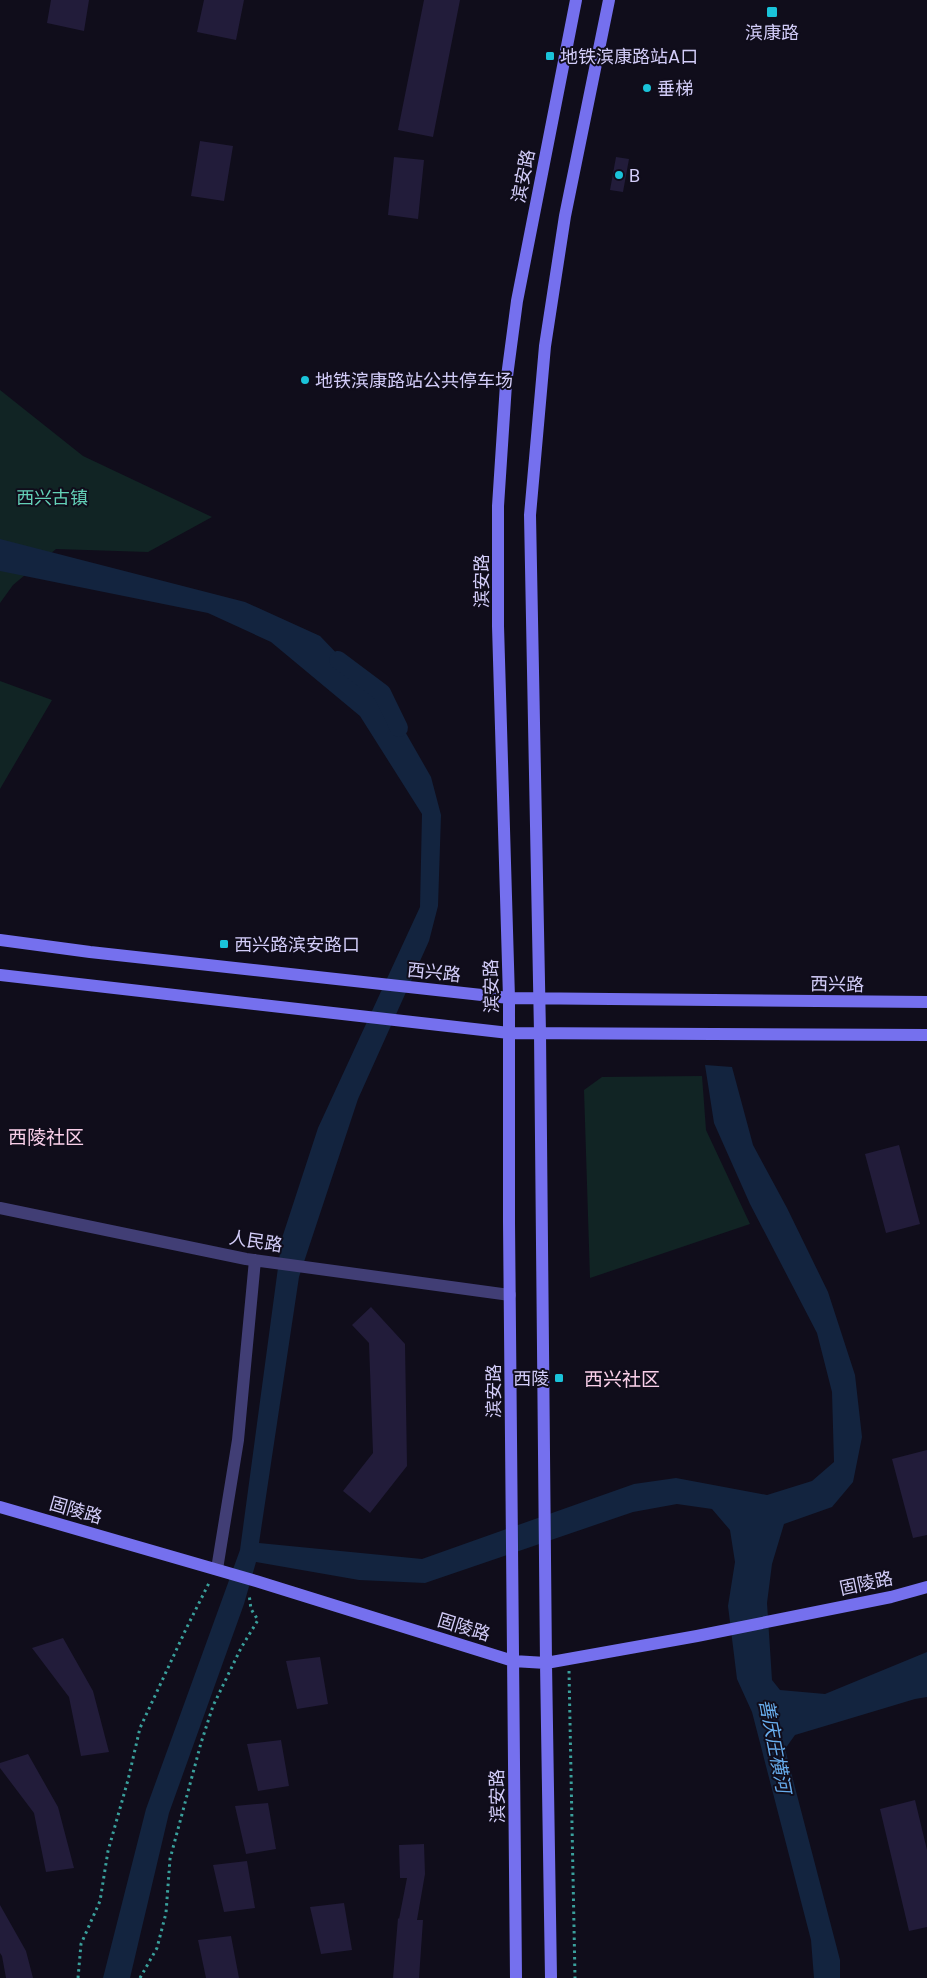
<svg xmlns="http://www.w3.org/2000/svg" width="927" height="1978" font-family="Poppins,'Noto Sans SC',sans-serif">
<style>
.green{fill:#112424}
.water{fill:#13243f}
.lines{fill:none;stroke-linecap:round;stroke-linejoin:round}
.canal{stroke:#13243f;stroke-width:18}
.building{fill:#221c3a}
.path{stroke:#3aa09c;stroke-width:3;stroke-dasharray:2.5 4;stroke-linecap:butt}
.street{stroke:#413e75;stroke-width:12}
.secondary{stroke:#7570ee;stroke-width:12}
.poi-dot{fill:#1ac3d9;stroke:#100d1b;stroke-width:2}
.labels{text-anchor:middle;dominant-baseline:central;stroke-width:4;stroke-linejoin:round;paint-order:stroke}
.poi-label{font-size:18px;fill:#d3cdf9;stroke:#100d1b;text-anchor:start}
.street-label{font-size:18px;fill:#d3cdf9;stroke:#100d1b}
.park-label{font-size:18px;fill:#63cfb6;stroke:#100d1b}
.neighbourhood-label{font-size:19px;fill:#f9cfe9;stroke:#100d1b}
.water-label{font-size:19px;font-style:italic;fill:#68aded;stroke:#100d1b}
</style>
<rect width="100%" height="100%" fill="#100d1b"/>
<!-- green -->
<path class="green" d="M0 390 83 456 212 517 148 552 56 549 13 585 0 603Z
M0 681 52 700 0 789Z
M702 1076 706 1130 750 1224 590 1278 584 1090 602 1077Z"/>
<!-- water -->
<path class="water" d="M0 539 245 602 320 636 395 714 431 777 441 815 438 906 429 941 358 1099 299 1277 259 1543 422 1559 634 1484 676 1478 767 1495 812 1481 834 1462 832 1392 817 1333 750 1204 714 1123 705 1065 732 1067 753 1145 787 1208 828 1292 855 1375 862 1437 853 1482 832 1507 784 1524 772 1564 767 1603 772 1680 780 1690 825 1694 927 1652V1697L915 1699 795 1735 785 1749 840 1960V1978H814L811 1940 752 1712 737 1679 728 1606 735 1562 730 1530 712 1509 677 1504 633 1512 425 1583 359 1580 256 1562 244 1604 169 1813 130 1978H103L146 1809 240 1550 282 1238 318 1128 420 907 422 814 360 716 271 642 208 613 0 571Z"/>
<g class="lines">
<!-- canal -->
<path class="canal" d="M338 660 382 693 399 728"/>
</g>
<!-- building -->
<path class="building" d="M51 0H89L84 31 47 23Z
M204 0H244L236 40 197 32Z
M424 0H460L433 137 398 130Z
M200 141 233 146 224 201 191 196Z
M394 157 424 160 418 219 388 215Z
M616 157 629 159 623 192 610 190Z
M899 1145 920 1224 886 1233 865 1154Z
M371 1307 405 1344 407 1466 370 1513 343 1491 373 1453 369 1343 352 1325Z
M927 1450V1535L913 1538 892 1459Z
M63 1638 93 1691 109 1752 81 1756 69 1697 32 1648Z
M320 1657 328 1704 297 1709 286 1661Z
M281 1740 289 1786 258 1791 247 1744Z
M28 1754 58 1807 74 1868 46 1872 34 1813 0 1768V1763Z
M915 1800 927 1850V1927L909 1931 880 1809Z
M268 1803 276 1849 246 1854 235 1806Z
M424 1844 425 1874 417 1920H423L419 1978H393L398 1918 399 1919 407 1878H400L399 1845Z
M247 1861 255 1908 224 1912 213 1865Z
M344 1903 352 1950 321 1954 310 1907Z
M0 1905 26 1951 33 1978H6L2 1956 0 1953Z
M231 1936 239 1978H206L198 1940Z"/>
<g class="lines">
<!-- path -->
<path class="path" d="M569 1671 575 1978
M78 1978 81 1944 100 1901 108 1851 128 1780 140 1728 187 1627 210 1581
M140 1978 157 1948 166 1913 170 1859 201 1743 213 1706 241 1648 258 1620 251 1609 249 1594"/>
<!-- street -->
<path class="street" d="M0 1208 246 1259 510 1295
M217 1569 238 1440 255 1260"/>
<!-- secondary -->
<path class="secondary" d="M0 940 90 952 509 998 927 1002
M0 975 509 1033 927 1035
M0 1507 256 1581 513 1661 546 1663 697 1636 891 1597 927 1587
M516 1978 509 1222V998L498 626V506L506 384 517 301 576 0
M551 1978 546 1663 540 1033 530 515 545 346 565 216 609 0"/>
</g>
<!-- markers -->
<g class="poi-dot">
<rect x="766" y="6" width="12" height="12" rx="2.5"/>
<rect x="545" y="51" width="10" height="10" rx="2.5"/>
<circle cx="647" cy="88" r="5"/>
<circle cx="619" cy="175" r="5"/>
<circle cx="305" cy="380" r="5"/>
<rect x="219" y="939" width="10" height="10" rx="2.5"/>
<rect x="554" y="1373" width="10" height="10" rx="2.5"/>
</g>
<g class="labels">
<!-- poi labels -->
<g class="poi-label">
<text x="772" y="32" text-anchor="middle">滨康路</text>
<text x="560" y="56">地铁滨康路站A口</text>
<text x="657" y="88">垂梯</text>
<text x="629" y="175">B</text>
<text x="315" y="380">地铁滨康路站公共停车场</text>
<text x="234" y="944">西兴路滨安路口</text>
<text x="549" y="1378" text-anchor="end">西陵</text>
</g>
<!-- street labels -->
<g class="street-label">
<text transform="translate(523 176) rotate(-79)">滨安路</text>
<text transform="translate(481 581) rotate(-90)">滨安路</text>
<text transform="translate(434 972) rotate(6)">西兴路</text>
<text transform="translate(837 984) rotate(1)">西兴路</text>
<text transform="translate(491 986) rotate(-91)">滨安路</text>
<text transform="translate(256 1241) rotate(9)">人民路</text>
<text transform="translate(493 1391) rotate(-90)">滨安路</text>
<text transform="translate(76 1510) rotate(16)">固陵路</text>
<text transform="translate(866 1583) rotate(-12)">固陵路</text>
<text transform="translate(464 1627) rotate(17)">固陵路</text>
<text transform="translate(497 1796) rotate(-91)">滨安路</text>
</g>
<!-- park labels -->
<g class="park-label">
<text x="52" y="497">西兴古镇</text>
</g>
<!-- neighbourhood labels -->
<g class="neighbourhood-label">
<text x="46" y="1137">西陵社区</text>
<text x="622" y="1379">西兴社区</text>
</g>
<!-- water labels -->
<g class="water-label">
<text transform="translate(775 1746) rotate(79)">善庆庄横河</text>
</g>
</g>
</svg>
